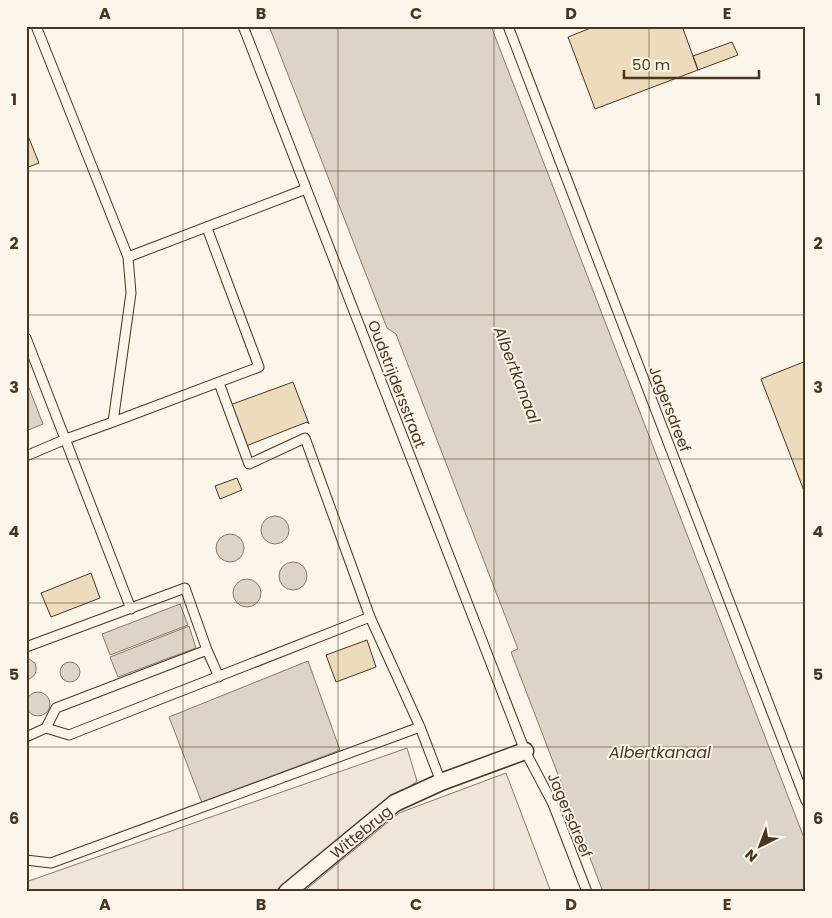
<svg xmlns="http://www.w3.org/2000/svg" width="832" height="918" font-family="Poppins,sans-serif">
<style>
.green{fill:#ede6d9;stroke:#887966}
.water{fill:#dcd4c6;stroke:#887966}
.building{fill:#ecdcbc;stroke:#4a3520}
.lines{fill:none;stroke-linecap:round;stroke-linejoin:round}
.service-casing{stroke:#4a3520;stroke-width:11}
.minor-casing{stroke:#4a3520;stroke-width:19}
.service{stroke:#fbf6e9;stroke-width:9}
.minor{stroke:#fbf6e9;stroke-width:16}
.grid{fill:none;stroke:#4a3520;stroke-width:1;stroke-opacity:0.55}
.labels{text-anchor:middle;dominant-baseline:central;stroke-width:4;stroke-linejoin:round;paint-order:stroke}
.street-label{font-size:15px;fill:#4a3520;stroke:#fbf6e9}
.water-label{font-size:16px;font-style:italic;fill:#4a3520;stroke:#fbf6e9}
.neatline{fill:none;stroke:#4a3520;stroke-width:2}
.grid-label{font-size:16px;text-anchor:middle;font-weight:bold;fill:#4a3520}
</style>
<rect width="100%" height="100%" fill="#fbf6e9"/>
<!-- green -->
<path class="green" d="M407 748 417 781 274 892H26V882Z
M506 773 551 892H303L399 813Z"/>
<!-- water -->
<path class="water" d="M269 26H491L806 843V892H603L511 652 518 649 396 334 387 328Z
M29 388 43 424 26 431V389Z
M261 530a14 14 0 1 1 28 0a14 14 0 1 1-28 0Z
M216 548a14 14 0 1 1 28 0a14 14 0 1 1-28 0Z
M279 576a14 14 0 1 1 28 0a14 14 0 1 1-28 0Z
M233 593a14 14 0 1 1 28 0a14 14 0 1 1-28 0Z
M180 604 188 625 110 655 102 634Z
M189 626 196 648 118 677 110 657Z
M26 657 35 663C38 671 35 678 26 680Z
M308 661 340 750 202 803 169 717Z
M60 672a10 10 0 1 1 20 0a10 10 0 1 1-20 0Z
M26 704a12 12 0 1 1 24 0a12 12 0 1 1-24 0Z"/>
<!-- building -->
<path class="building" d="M596 26H682L698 70 595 109 568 37Z
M732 42 738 55 698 70 693 56Z
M26 131 39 163 26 168Z
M806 361V496L761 379Z
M293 382 309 424 307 422 246 446 230 405Z
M237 478 242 490 220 499 215 486Z
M91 573 100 598 51 617 41 593Z
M367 640 376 667 336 682 326 655Z"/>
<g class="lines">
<defs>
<path id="service" d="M36 26 128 257 131 293 113 422
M243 26 525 751 553 804 587 892
M508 26 806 801
M128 257 306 189
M26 338 131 609
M219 383 249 464 305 438 370 617 420 727 441 782
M26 456 66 439 113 422 259 367 207 228
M26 647 185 588 207 650 219 677
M46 728 56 708 207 650
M26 737 46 728 69 735 370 617
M26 860 51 863 420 727"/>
<path id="minor" d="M287 892 395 803 441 782 525 751"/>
</defs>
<!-- service casing -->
<use href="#service" class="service-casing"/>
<!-- minor casing -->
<use href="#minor" class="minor-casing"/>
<!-- service -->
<use href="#service" class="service"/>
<!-- minor -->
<use href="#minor" class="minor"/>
</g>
<!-- grid -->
<path class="grid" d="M183 26V892M338 26V892M494 26V892M649 26V892M26 171H806M26 315H806M26 459H806M26 603H806M26 747H806"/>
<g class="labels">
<!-- street labels -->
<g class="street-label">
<text transform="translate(397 384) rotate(69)">Oudstrijdersstraat</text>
<text transform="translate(670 409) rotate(69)">Jagersdreef</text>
<text transform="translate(570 815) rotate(67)">Jagersdreef</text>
<text transform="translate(361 832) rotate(-39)">Wittebrug</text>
</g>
<!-- water labels -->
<g class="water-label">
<text transform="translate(517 375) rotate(69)">Albertkanaal</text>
<text x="660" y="752">Albertkanaal</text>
</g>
</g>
<!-- border -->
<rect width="832" height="918" fill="none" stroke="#fbf6e9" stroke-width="55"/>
<!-- north arrow -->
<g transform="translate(760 846) rotate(222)" stroke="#fbf6e9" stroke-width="4" paint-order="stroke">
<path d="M0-4L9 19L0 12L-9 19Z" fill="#4a3520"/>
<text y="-8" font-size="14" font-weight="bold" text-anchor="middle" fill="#4a3520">N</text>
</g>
<!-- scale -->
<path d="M624 70v8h135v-8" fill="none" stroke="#4a3520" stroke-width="2.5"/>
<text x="632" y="70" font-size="15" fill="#4a3520" stroke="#fbf6e9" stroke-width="4" paint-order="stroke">50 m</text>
<rect x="28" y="28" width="776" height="862" class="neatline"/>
<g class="grid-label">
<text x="105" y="19">A</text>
<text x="261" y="19">B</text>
<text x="416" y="19">C</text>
<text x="571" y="19">D</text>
<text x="727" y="19">E</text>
<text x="14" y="105">1</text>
<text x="818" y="105">1</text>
<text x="14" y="249">2</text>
<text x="818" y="249">2</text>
<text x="14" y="393">3</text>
<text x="818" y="393">3</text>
<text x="14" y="537">4</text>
<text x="818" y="537">4</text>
<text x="14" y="680">5</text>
<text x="818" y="680">5</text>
<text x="14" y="824">6</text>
<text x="818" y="824">6</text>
<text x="105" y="910">A</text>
<text x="261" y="910">B</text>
<text x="416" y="910">C</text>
<text x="571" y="910">D</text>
<text x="727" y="910">E</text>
</g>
</svg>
